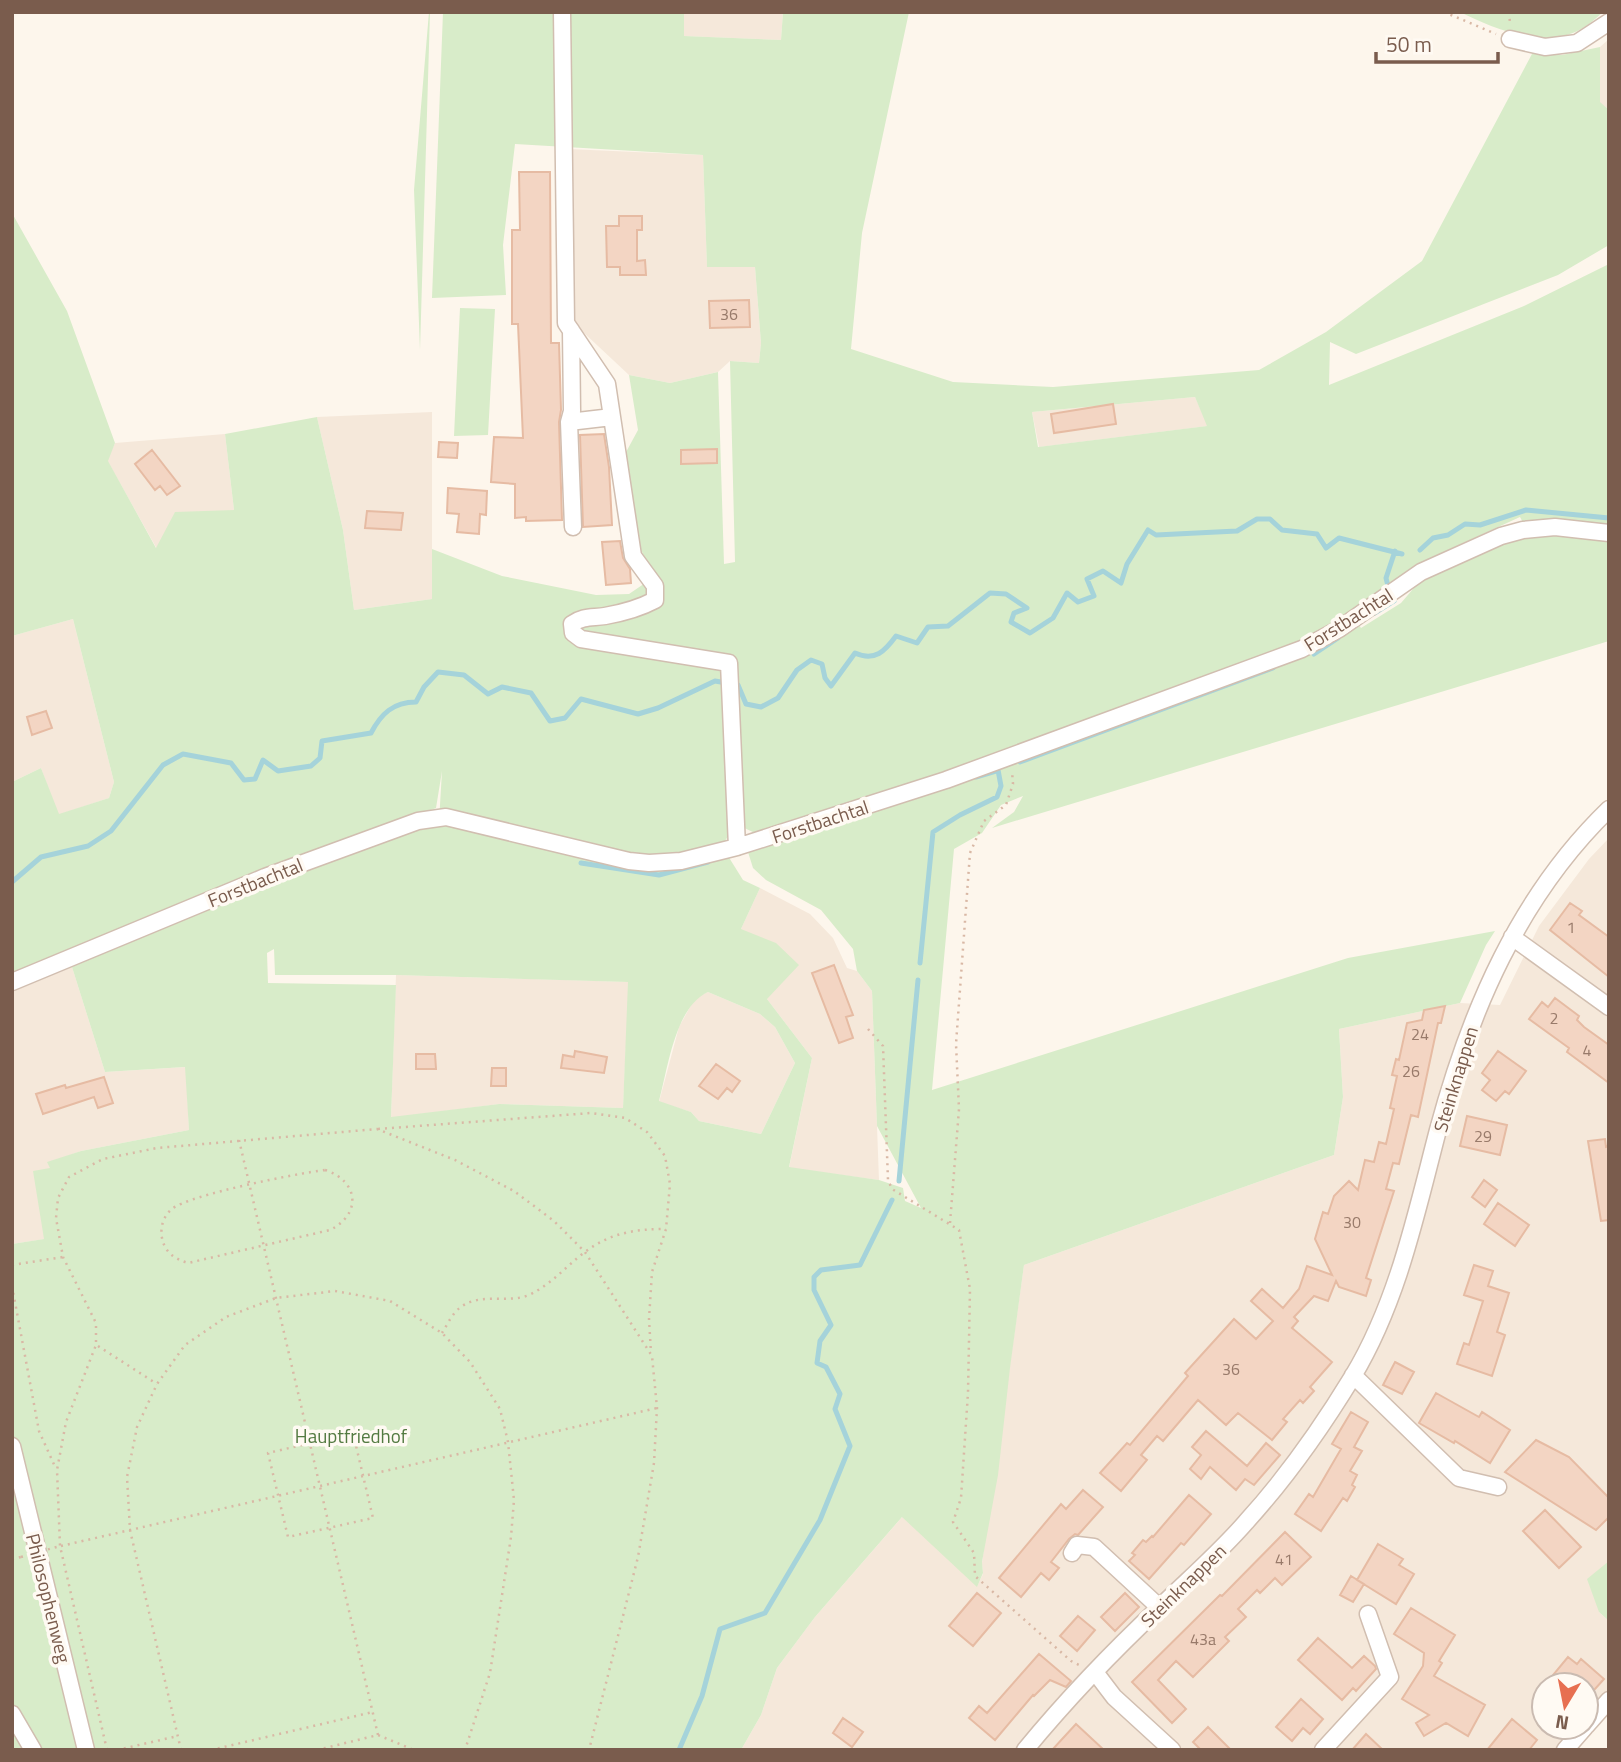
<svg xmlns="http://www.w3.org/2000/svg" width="1621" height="1762" font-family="'Titillium Web',sans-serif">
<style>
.residential{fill:#f5e8da}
.green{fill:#d8ecc9;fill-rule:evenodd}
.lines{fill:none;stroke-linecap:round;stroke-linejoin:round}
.stream{stroke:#a5d3da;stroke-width:5}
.building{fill:#f3d5c3;stroke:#e6bba3;stroke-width:2}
.minor-casing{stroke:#d1beb0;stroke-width:19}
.path{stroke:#d9b8a5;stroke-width:2.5;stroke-dasharray:2 5;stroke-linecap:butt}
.minor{stroke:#fff;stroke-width:16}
.path-bridge{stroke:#d9b8a5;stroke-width:2.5;stroke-dasharray:2 5;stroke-linecap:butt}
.labels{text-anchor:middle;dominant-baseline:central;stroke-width:7;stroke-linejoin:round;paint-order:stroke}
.number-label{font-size:16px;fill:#987a6a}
.street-label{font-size:19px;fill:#7a5c4d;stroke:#fffaf3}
.park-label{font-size:19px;fill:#537a41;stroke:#fffaf3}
</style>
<rect width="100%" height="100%" fill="#fdf6ec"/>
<!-- residential -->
<path class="residential" d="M684 12H783L781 40 683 36Z
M1609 39V110L1600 103V47Z
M568 149 703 155 707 266 755 267 761 343 759 363 730 361 718 372 670 383 629 375 567 317Z
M1195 397 1208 426 1039 447 1032 412Z
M432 412V599L354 610 343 530 317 417Z
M225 434 234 510 157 549 107 460 115 443Z
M73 619 114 782 109 798 58 815 41 768 12 782V636Z
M1609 838V1563L1599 1612 1609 1621V1694L1586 1719V1685H1544V1727H1579L1559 1750H741L761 1715 777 1668 815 1617 903 1516 977 1586 983 1574 982 1563 1024 1265 1334 1155 1343 1097 1339 1029 1460 1003 1500 1005 1539 926 1589 859Z
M760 888 810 914 833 938 847 968 857 971 872 991 879 1180 789 1168 812 1058 767 999 741 929Z
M72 967 105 1072 186 1067 189 1130 81 1151 48 1163 51 1167 45 1239 12 1244V992Z
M396 975 629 982 623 1108 499 1104 391 1118Z
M708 992 760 1014 775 1027 795 1063 761 1134 699 1121 691 1112 659 1102 679 1027 695 998Z"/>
<!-- green -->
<path class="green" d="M429 12H430L420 350 414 190Z
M443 12H684V36L781 40 783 12H909L862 233 851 349 953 382 1053 387 1259 370 1326 332 1422 261 1533 52 1562 55 1600 47V102L1609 110V245L1558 275 1356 354 1330 342 1329 385 1524 306 1609 264V641L992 828 1014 812 1023 796 1001 805 982 833 954 849 932 1090 1348 958 1495 931 1486 945 1460 1003 1339 1029 1343 1097 1334 1155 1024 1265 1010 1368 998 1475 982 1562 983 1573 977 1587 902 1517 815 1617 777 1668 761 1715 741 1750H12V1244L44 1239 33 1171 50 1168 47 1162 81 1151 189 1130 185 1067 105 1072 72 967 269 883 439 822 442 771 436 808 12 975V782L41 768 59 814 109 798 114 782 73 619 12 636V213L67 311 115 443 108 461 156 548 175 512 234 510 225 434 317 417 343 530 354 610 432 599V549L502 576 596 595 629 594 654 577 633 533 625 454 638 430 629 375 670 383 718 372 724 564 735 562 730 361 759 363 761 343 755 267H707L703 155 515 144 503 245 506 295 432 298ZM1195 397 1207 426 1038 447 1032 412ZM1520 517 1529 534 1425 575 1401 603 1361 628 1351 612 1385 593 1415 565ZM736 824 757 834 748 852 753 868 766 880 821 910 853 949 857 971 872 991 877 1126 921 1208 905 1201 903 1188 879 1180 789 1167 812 1058 767 999 799 965 776 943 741 929 760 888 743 880 728 856 693 866 683 854 723 844ZM274 949 275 975H396L628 982 623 1108 499 1104 391 1117 396 985 268 983 267 953ZM708 992 760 1014 775 1027 795 1063 761 1134 699 1121 691 1112 659 1101C668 1068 675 1007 708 992Z
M1460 12H1603C1596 18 1589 25 1581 29 1545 50 1494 29 1460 12Z
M460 308 495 309 488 435 454 436Z
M1609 1561V1621L1599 1612 1587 1579Z"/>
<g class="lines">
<!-- stream -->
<path class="stream" d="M1420 550 1433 538 1448 535 1465 524 1480 525 1526 510 1609 518
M1388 586 1386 578 1395 551
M1375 613 1394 601
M1314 654 1338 638
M1020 762 1273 668
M976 777 996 771
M581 863 659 875 708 862
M12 882 41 857 88 846 111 831 163 765 183 754 231 763 244 780 255 779 263 760 278 771 311 766 320 758 322 741 371 733C381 714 393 702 416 702L424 687 438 672 464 675 488 694 502 687 531 693 550 721 565 718 581 699 638 714 658 708 715 681 738 685 746 704 761 707 778 698 797 670 811 660 822 664 825 678 831 686 855 653C875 662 885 651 896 636L917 643 928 627 948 626 990 593 1006 594 1027 608 1014 613 1011 622 1030 633 1053 618 1067 593 1078 602 1094 596 1087 579 1103 571 1121 583 1127 564 1148 530 1156 535 1237 531 1257 519H1270L1282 530 1317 534 1326 548 1339 538 1402 554
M920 963 933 832 960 815 997 797 1001 786 998 770
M899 1181 918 980
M679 1750 702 1696 720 1629 765 1613 820 1520 850 1446 835 1409 840 1394 826 1367 817 1363 820 1341 831 1325 814 1290V1277L821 1270 860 1265 892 1200"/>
</g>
<!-- building -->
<path class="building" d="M519 172H550L551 343H559L561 410 559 422 562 520 526 521V517L515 518V484L491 482 494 437 523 438 518 324H512V230H520Z
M619 216H642V230H637V261L645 260 646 275H620V267H607L606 226H619Z
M749 300 750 327 710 328 709 301Z
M1113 404 1116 424 1054 433 1051 414Z
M604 434 609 467 612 525 583 527 580 435Z
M439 442 458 443 457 458 438 457Z
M717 449V463L681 464V450Z
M152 450 180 486 167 495 160 486 155 490 135 464Z
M448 488 487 491 486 515 480 514 479 534 457 532 459 514 447 513Z
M367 511 403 513 401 530 365 528Z
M620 541 623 558 630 569 631 583 606 585 602 542Z
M46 711 52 728 32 735 27 717Z
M1570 903 1582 911 1579 915 1609 937V977L1550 930Z
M834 965 853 1015 846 1017 853 1038 839 1043 812 973Z
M1555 998 1579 1016 1577 1020 1584 1027 1609 1045V1083L1567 1052 1569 1048 1529 1019 1542 1002 1548 1007Z
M1445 1006 1441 1023H1438L1418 1117 1411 1115 1399 1164 1393 1163 1386 1189 1394 1191 1366 1278 1371 1280 1366 1296 1339 1287 1336 1281 1328 1301 1314 1296 1294 1317 1298 1321 1292 1328 1332 1362 1310 1387 1314 1391 1303 1403 1300 1400 1283 1419 1287 1422 1272 1440 1238 1413 1226 1425 1198 1400 1163 1441 1157 1436 1141 1455 1147 1460 1121 1491 1100 1473 1127 1443 1130 1445 1188 1376 1185 1373 1234 1319 1256 1339 1273 1321 1251 1301 1262 1289 1283 1308 1299 1289 1307 1266 1332 1275 1315 1239 1323 1212 1328 1214 1334 1196 1349 1181 1358 1190 1365 1160 1374 1162 1379 1142 1386 1144 1394 1109 1390 1108 1397 1076 1392 1075 1396 1059 1399 1060 1407 1023 1422 1020 1424 1010Z
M575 1051 607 1057 604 1073 561 1068 563 1055 574 1057Z
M1498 1051 1526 1071 1509 1094 1505 1091 1496 1101 1482 1090 1490 1080 1482 1073Z
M416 1054H435L436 1069H416Z
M716 1064 740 1081 732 1092 727 1088 718 1099 699 1086Z
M492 1068H506V1086H491Z
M104 1077 113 1103 98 1108 94 1097 43 1114 36 1094 65 1085 66 1088Z
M1467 1116 1507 1125 1500 1155 1460 1146Z
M1605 1139 1606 1147 1609 1146V1220L1601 1221 1588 1141Z
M1484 1180 1497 1190 1485 1207 1472 1197Z
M1498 1203 1529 1225 1515 1246 1484 1224Z
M1474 1265 1493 1271 1488 1286 1509 1293 1497 1332 1505 1335 1492 1376 1457 1364 1464 1343 1469 1345 1483 1301 1464 1295Z
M1395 1362 1414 1372 1402 1394 1383 1385Z
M1436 1393 1479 1417 1482 1412 1510 1430 1490 1463 1455 1441 1454 1443 1419 1423Z
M1351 1412 1368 1422 1354 1447 1362 1451 1350 1471 1357 1475 1352 1485 1355 1487 1347 1501 1343 1498 1321 1531 1295 1514 1309 1494 1313 1497 1341 1449 1332 1444Z
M1206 1431 1247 1466 1266 1443 1280 1455 1254 1485 1245 1479 1236 1490 1210 1467 1201 1479 1190 1469 1201 1455 1192 1447Z
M1536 1440 1569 1457 1609 1498V1517L1596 1530 1505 1472Z
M1083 1490 1103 1507 1078 1535 1075 1534 1069 1539 1051 1562 1059 1568 1049 1580 1041 1573 1021 1597 999 1578 1061 1504 1066 1509Z
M1189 1495 1211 1514 1184 1545 1181 1543 1149 1579 1129 1561 1135 1555 1132 1553 1143 1540 1146 1542 1152 1536 1153 1537Z
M1545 1510 1581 1547 1559 1568 1523 1531Z
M1285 1532 1311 1557 1282 1585 1275 1578 1260 1593 1257 1590 1238 1609 1246 1617 1225 1637 1229 1641 1193 1677 1176 1661 1158 1680 1186 1709 1172 1723 1132 1682 1220 1595 1222 1596Z
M1378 1544 1403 1559 1399 1565 1414 1574 1396 1604 1357 1580Z
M1351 1576 1364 1584 1353 1602 1340 1595Z
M977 1593 1001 1613 973 1646 949 1626Z
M1125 1593 1139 1607 1115 1631 1101 1617Z
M1411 1608 1455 1635 1439 1661 1442 1663 1434 1676 1485 1705 1468 1736 1446 1723 1424 1736 1416 1723 1429 1715 1402 1699 1423 1666 1424 1653 1394 1634Z
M1078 1616 1095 1630 1077 1651 1060 1636Z
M1318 1638 1352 1668 1364 1656 1375 1666 1376 1669 1356 1691 1353 1688 1342 1700 1298 1660Z
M1039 1654 1071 1681 1066 1687 1050 1680 1034 1696 1033 1695 995 1740 969 1718 979 1706 987 1713Z
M1568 1657 1577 1664 1581 1659 1604 1679 1586 1699V1685H1565L1553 1675Z
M1301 1699 1323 1719 1310 1734 1303 1728 1292 1741 1276 1727Z
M843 1718 863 1732 852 1747 833 1733Z
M1512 1719 1537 1740 1529 1750H1487Z
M1076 1724 1104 1750H1052Z
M1208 1727 1231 1750H1201L1193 1742Z
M1366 1734 1383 1750H1352Z"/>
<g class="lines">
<defs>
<path id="minor" d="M562 12 566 323 607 384 633 556 655 586V600C640 608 622 613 605 616 592 618 583 616 572 624L573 633 581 639 729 663 737 847
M1510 39 1545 47 1577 43 1609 22
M571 330 572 411 569 422 573 527
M569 422 612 417
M1512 937 1609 1007
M12 982 265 877 418 821 446 817 629 861 649 863 681 861 737 847 946 780 1302 649 1339 629 1421 572 1501 536 1523 530 1555 527 1609 533
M1353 1375 1459 1478 1498 1487
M12 1446 86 1750
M1072 1553 1077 1545 1094 1547 1159 1607
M1095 1672 1114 1697 1172 1750
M12 1714 33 1750
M1586 1726 1609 1700
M1025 1750C1067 1699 1113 1651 1161 1606 1190 1578 1220 1552 1246 1522 1286 1478 1322 1427 1353 1376 1398 1301 1416 1214 1438 1130 1470 1011 1519 896 1609 809
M1323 1750 1390 1677 1368 1614
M1565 1750 1585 1727"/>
</defs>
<!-- minor casing -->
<use href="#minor" class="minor-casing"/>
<!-- path -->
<path class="path" d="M1444 12 1496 34
M1509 12 1510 23
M868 1029 883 1046 888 1180 892 1189 959 1230 970 1289 968 1393 961 1498 953 1522 974 1553 975 1576 1071 1661 1079 1665
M378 1129 591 1113 625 1118 647 1132 665 1156 670 1184 666 1229 652 1272 649 1319 651 1353
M239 1140 378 1735
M325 1170C359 1181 362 1214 330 1230L188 1263C175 1259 165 1253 162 1238 160 1228 163 1216 172 1209 188 1195 299 1173 325 1170Z
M950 1223 959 1109 956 1044 970 853 984 821 1006 805 1013 784 1012 771
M12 1265 63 1257
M12 1286 39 1431 56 1469
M442 1333C447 1325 453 1312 461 1307 481 1292 507 1304 529 1295 552 1284 565 1267 585 1252 610 1233 635 1229 666 1229
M98 1346 157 1384
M353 1433 373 1518 288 1537 268 1453Z
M61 1546 657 1408
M12 1559 21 1557
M107 1750 60 1546 57 1470 66 1422 96 1345V1323L63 1257 56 1218 58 1198 69 1177 103 1159 157 1148 377 1129 455 1160 514 1191 554 1221 585 1252 652 1356 657 1408 654 1463 638 1557 589 1750
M117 1750 178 1736
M181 1750 130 1530 127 1477 137 1427 157 1384 185 1345 226 1317 276 1298 335 1291 390 1301 442 1333 470 1362 500 1409 508 1442 514 1500 511 1537 490 1673 465 1750
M211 1750 373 1712
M317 1750 378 1735 414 1750"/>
<!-- minor -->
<use href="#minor" class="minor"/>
<!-- path-bridge -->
<path class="path-bridge" d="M21 1557 60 1546"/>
</g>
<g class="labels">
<!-- number labels -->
<g class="number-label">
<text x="729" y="314">36</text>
<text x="1571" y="927">1</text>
<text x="1554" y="1018">2</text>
<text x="1420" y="1034">24</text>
<text x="1587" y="1050">4</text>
<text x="1411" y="1071">26</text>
<text x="1483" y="1136">29</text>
<text x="1352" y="1222">30</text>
<text x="1231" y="1369">36</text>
<text x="1284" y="1559">41</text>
<text x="1203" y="1639">43a</text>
</g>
<!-- street labels -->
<g class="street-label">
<text transform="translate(1348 619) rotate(-32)">Forstbachtal</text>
<text transform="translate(820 821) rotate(-18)">Forstbachtal</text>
<text transform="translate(255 882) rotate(-22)">Forstbachtal</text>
<text transform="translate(1455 1079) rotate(-73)">Steinknappen</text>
<text transform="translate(1183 1585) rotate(-44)">Steinknappen</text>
<text transform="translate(49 1598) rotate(76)">Philosophenweg</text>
</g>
<!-- park labels -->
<g class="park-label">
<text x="351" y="1435">Hauptfriedhof</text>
</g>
</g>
<!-- border -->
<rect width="1621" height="1762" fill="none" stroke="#7a5c4d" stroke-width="28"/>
<!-- north arrow -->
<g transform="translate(1565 1706) rotate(190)"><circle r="33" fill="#fffaf3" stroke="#cabbb1" stroke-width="2"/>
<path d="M0-5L12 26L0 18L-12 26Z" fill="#e76f51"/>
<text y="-10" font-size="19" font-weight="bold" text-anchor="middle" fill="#7a5c4d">N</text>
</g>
<!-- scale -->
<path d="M1376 52v10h122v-10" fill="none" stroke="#7a5c4d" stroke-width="3.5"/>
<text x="1386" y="52" font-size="21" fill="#7a5c4d" stroke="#fffaf3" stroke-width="5" paint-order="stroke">50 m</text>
</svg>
